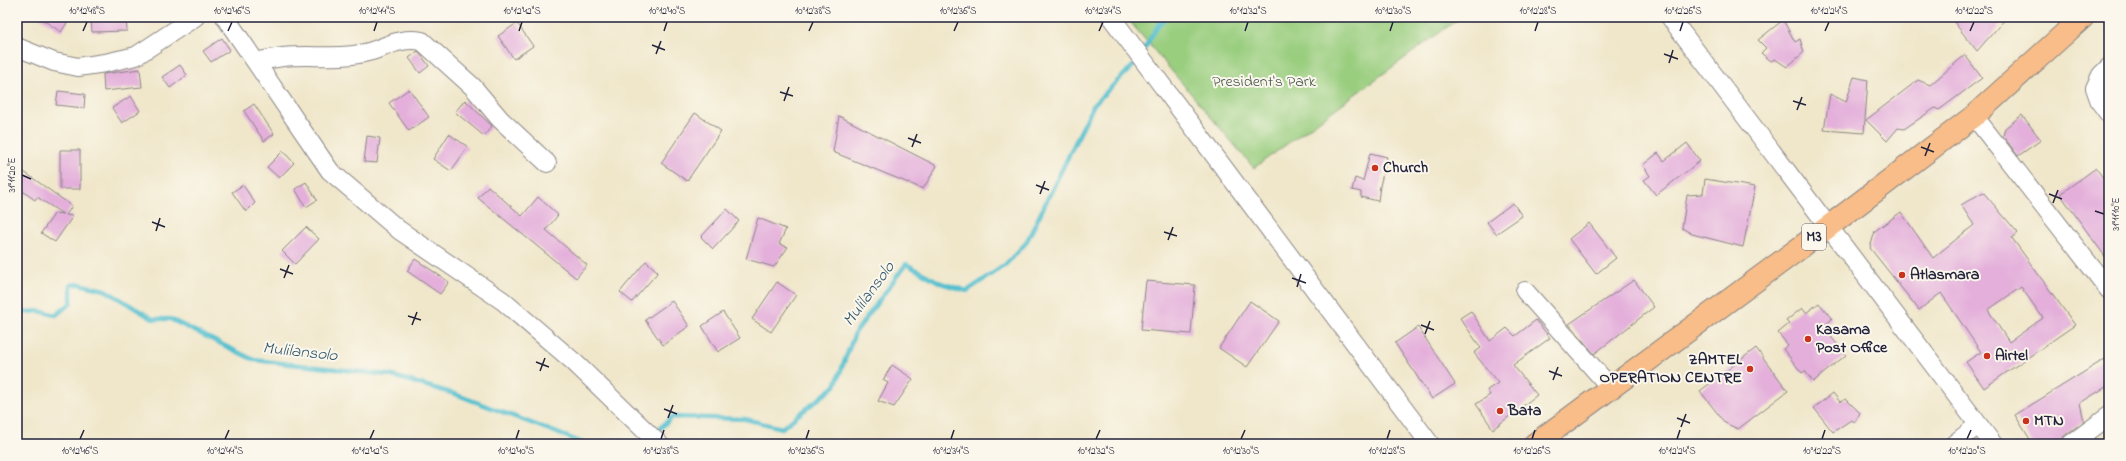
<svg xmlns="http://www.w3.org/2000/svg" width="2126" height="461" font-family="'Indie Flower',sans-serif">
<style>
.green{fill:#9ace7f;stroke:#5e785d}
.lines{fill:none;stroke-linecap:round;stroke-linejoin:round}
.stream{stroke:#54bfcf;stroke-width:4.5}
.building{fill:#e4b0db;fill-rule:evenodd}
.minor-casing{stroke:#898483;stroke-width:20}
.major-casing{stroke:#898483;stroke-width:24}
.minor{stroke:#fff;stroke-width:18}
.major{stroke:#f8bd88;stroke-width:22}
.ticks{fill:none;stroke:#22223b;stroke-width:1.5}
.poi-dot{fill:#c8321e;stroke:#fbf7ec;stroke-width:1.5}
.labels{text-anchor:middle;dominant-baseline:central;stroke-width:4;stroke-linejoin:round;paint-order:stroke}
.shield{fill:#fbf7ec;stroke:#636270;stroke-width:1}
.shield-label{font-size:15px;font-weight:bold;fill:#22223b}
.park-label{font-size:16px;fill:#46564f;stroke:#fbf7ec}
.poi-label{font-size:16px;font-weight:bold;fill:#22223b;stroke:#fbf7ec;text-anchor:start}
.water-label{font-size:17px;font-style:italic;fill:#34596f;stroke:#fbf7ec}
.neatline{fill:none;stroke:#22223b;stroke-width:1.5}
.ticks-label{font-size:10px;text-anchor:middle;fill:#22223b}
</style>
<rect width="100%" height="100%" fill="#fbf7ec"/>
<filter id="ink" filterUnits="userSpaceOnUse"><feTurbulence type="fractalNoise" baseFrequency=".025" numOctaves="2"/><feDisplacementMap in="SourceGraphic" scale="8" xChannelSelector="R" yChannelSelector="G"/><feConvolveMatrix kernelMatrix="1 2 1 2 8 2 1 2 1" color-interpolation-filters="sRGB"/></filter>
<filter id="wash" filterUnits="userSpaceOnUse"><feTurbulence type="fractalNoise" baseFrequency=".012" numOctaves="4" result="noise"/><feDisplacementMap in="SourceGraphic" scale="16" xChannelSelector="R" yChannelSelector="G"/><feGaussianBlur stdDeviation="0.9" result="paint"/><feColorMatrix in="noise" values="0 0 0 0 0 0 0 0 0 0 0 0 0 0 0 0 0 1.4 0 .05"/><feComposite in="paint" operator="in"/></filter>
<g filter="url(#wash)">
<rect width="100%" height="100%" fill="#f0e7cb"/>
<!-- green -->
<path class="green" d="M1126 17H1461L1254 168Z"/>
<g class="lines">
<!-- stream -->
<path class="stream" d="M1143 51 1158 25 1167 17
M17 313 39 311 56 315 71 303V285L79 284 105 290 153 319H170L254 360 389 375 455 394 586 444
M654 434 672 417 745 419 782 428 835 386 855 333 906 264 941 283 967 291 1005 265 1026 243 1094 104 1135 64 1138 59"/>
</g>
<g id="blocks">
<!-- building -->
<path class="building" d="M39 17H71L61 32Z
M91 17H126L127 31 92 32Z
M1950 17H2007L1977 51Z
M1783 20 1795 42 1800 39 1804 52 1787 67 1775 59 1771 61 1761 53 1766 48 1758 40Z
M517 23 533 46 514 59 498 36Z
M222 38 230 50 211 62 203 51Z
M418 51 429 66 420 73 409 58Z
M1965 55 1982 78 1939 110 1935 108 1904 129 1898 128 1887 141 1866 120 1918 80 1930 85Z
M180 65 187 75 170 88 162 77Z
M140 69 142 87 104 91 103 74Z
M1854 77 1868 80 1864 133 1824 130 1830 94 1846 102Z
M409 89 429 117 409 131 389 103Z
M58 91 85 94 84 108 56 105Z
M131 96 140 111 122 123 112 108Z
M465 100 492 126 484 136 455 112Z
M254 104 274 134 264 141 244 111Z
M695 113 721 131 687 181 661 163Z
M2022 115 2041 140 2018 156 2003 136 2005 128Z
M839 116 937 166 923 189 833 152Z
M449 134 468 147 451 171 433 159Z
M367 136 380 138 377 163 364 162Z
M1687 143 1700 161 1656 195 1644 180 1650 176 1643 165 1658 153 1664 161Z
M60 150H80V189H60Z
M283 151 294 163 279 178 267 167Z
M1370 153 1387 157 1380 186 1378 201 1361 197V192L1352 190 1355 178 1363 181Z
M17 167 72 206 66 215 73 216 55 242 41 233 55 213 63 214 37 197 35 200 17 187Z
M2096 168 2109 186V262L2060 194Z
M1705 179 1755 187 1743 247 1692 234 1682 228 1687 195 1703 194Z
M306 182 317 200 306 207 295 189Z
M243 185 255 203 246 212 232 192Z
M488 186 522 216 538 197 558 215 546 230 587 265 576 278 478 198Z
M1983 192 2018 233 2012 238 2075 325 1984 388 1966 362 1981 352 1941 293 1919 310 1870 248 1875 231 1901 212 1933 258 1974 225 1961 205ZM2021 287 2043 318 2009 342 1988 310Z
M1513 203 1522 216 1496 234 1487 222Z
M727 209 739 221 713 249 701 237Z
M758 218 786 229 779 244 788 247 774 267 746 259Z
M1589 223 1616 258 1596 274 1569 239Z
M306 227 319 239 295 264 282 251Z
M415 259 449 282 440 294 407 271Z
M646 261 658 272 632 302 620 292Z
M1634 280 1654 307 1594 354 1569 324Z
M1146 281 1195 285 1191 334 1141 330Z
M777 282 796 295 771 332 752 319Z
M672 301 689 326 663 345 645 320Z
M1250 301 1279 321 1247 367 1219 348Z
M1819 303 1832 319 1823 327 1846 355 1813 382 1805 371 1802 373 1783 349 1788 345 1778 333 1789 324 1786 321 1802 308 1806 313Z
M1471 311 1490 341 1507 328 1515 336 1536 320 1550 338 1513 365 1537 395 1493 429 1476 404 1490 395 1487 390 1498 383 1474 353 1481 348 1460 318Z
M723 312 740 338 718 352 702 326Z
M1418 327 1455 384 1432 399 1395 343Z
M1756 348 1788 391 1738 429 1725 423 1700 391Z
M2105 359 2109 366V385L2080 403 2084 421 2064 436 2061 444H2033L2015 415Z
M892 365 913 379 894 407 878 401 888 383 883 380Z
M1833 393 1840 402 1846 399 1860 413 1855 422 1851 420 1833 432 1814 408Z"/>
</g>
</g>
<g filter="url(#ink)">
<use href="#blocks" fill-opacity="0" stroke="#898483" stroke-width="1"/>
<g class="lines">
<defs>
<path id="minor" d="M225 17 330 171 399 230 503 301 574 362 659 444
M1111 17 1430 444
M1670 17 1993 444
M17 47 54 62 78 67 105 63 136 56 195 17
M256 62C265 60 274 58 283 57 312 54 343 60 372 51 389 45 403 37 422 41L473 87 500 119 547 163
M2109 67 2101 75 2095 88 2100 102 2109 114
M1974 116 2109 290
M1525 291 1610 387
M1954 444 1978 425
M2071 444 2109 416"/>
<path id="major" d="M1535 444 1828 227 1974 116 2083 17"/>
</defs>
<!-- minor casing -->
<use href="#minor" class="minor-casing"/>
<!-- major casing -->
<use href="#major" class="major-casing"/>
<!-- minor -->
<use href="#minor" class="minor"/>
<!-- major -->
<use href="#major" class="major"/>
</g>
</g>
<!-- ticks -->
<path class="ticks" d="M83 31 87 22M228 31 232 22M374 31 377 22M519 31 522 22M664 31 667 22M809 31 813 22M954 31 958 22M1099 31 1103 22M1245 31 1248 22M1390 31 1393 22M1535 31 1538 22M1680 31 1683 22M1825 31 1829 22M1970 31 1974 22M652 45 665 50M656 54 661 41M1664 54 1678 59M1669 63 1673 50M780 92 793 96M784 101 789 87M1793 101 1806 105M1797 110 1802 97M908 138 921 143M912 147 917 134M1921 147 1934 152M1925 156 1930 143M22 175 31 179M1036 185 1049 190M1040 194 1045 181M2049 194 2062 199M2053 203 2058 190M2095 211 2104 214M152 222 165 227M156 231 160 218M1164 232 1177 236M1168 240 1173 227M280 269 293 274M284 278 289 265M1292 278 1306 283M1297 287 1301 274M408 316 421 320M412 325 417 312M1421 325 1434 330M1425 334 1430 321M536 362 549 367M540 371 545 358M1549 371 1562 376M1553 380 1558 367M664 409 677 414M668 418 673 405M1677 418 1690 423M1681 427 1686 414M80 439 84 430M225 439 229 430M370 439 374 430M516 439 519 430M661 439 664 430M806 439 809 430M951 439 954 430M1096 439 1100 430M1241 439 1245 430M1387 439 1390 430M1532 439 1535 430M1677 439 1680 430M1822 439 1825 430M1967 439 1971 430"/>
<!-- markers -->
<g class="poi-dot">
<circle cx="1375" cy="168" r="4"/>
<circle cx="1902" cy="275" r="4"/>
<circle cx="1808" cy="339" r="4"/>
<circle cx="1987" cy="356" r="4"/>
<circle cx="1750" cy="369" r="4"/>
<circle cx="1500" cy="411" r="4"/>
<circle cx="2026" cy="421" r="4"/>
</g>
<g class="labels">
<!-- shield labels -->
<rect class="shield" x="1802" y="224" width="24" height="26" rx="3"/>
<g class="shield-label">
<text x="1814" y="237">M3</text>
</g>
<!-- park labels -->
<g class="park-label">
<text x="1264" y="82">President's Park</text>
</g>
<!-- poi labels -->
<g class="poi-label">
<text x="1383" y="168">Church</text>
<text x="1910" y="275">Atlasmara</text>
<text x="1816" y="330">Kasama<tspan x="1816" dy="18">Post Office</tspan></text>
<text x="1995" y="356">Airtel</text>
<text x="1742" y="360" text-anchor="end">ZAMTEL<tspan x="1742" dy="18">OPERATION CENTRE</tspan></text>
<text x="1508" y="411">Bata</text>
<text x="2034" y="421">MTN</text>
</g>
<!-- water labels -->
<g class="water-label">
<text transform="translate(869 294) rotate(-54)">Mulilansolo</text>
<text transform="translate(300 352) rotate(6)">Mulilansolo</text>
</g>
</g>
<!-- margin -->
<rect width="2126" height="461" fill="none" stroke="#fbf7ec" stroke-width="44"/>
<rect x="22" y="22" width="2082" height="417" class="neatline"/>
<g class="ticks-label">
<text x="87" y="14">10°12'48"S</text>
<text x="232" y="14">10°12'46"S</text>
<text x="377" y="14">10°12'44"S</text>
<text x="522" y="14">10°12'42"S</text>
<text x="667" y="14">10°12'40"S</text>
<text x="813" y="14">10°12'38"S</text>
<text x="958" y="14">10°12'36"S</text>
<text x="1103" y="14">10°12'34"S</text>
<text x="1248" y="14">10°12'32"S</text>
<text x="1393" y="14">10°12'30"S</text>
<text x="1538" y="14">10°12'28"S</text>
<text x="1683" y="14">10°12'26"S</text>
<text x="1829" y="14">10°12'24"S</text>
<text x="1974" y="14">10°12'22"S</text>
<text transform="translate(11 175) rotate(-90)" y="4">31°11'20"E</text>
<text transform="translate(2115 214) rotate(-90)" y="4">31°11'10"E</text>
<text x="80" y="454">10°12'46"S</text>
<text x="225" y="454">10°12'44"S</text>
<text x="370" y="454">10°12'42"S</text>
<text x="516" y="454">10°12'40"S</text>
<text x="661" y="454">10°12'38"S</text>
<text x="806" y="454">10°12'36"S</text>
<text x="951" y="454">10°12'34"S</text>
<text x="1096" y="454">10°12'32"S</text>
<text x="1241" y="454">10°12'30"S</text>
<text x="1387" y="454">10°12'28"S</text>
<text x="1532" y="454">10°12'26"S</text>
<text x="1677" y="454">10°12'24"S</text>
<text x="1822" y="454">10°12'22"S</text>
<text x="1967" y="454">10°12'20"S</text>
</g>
</svg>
